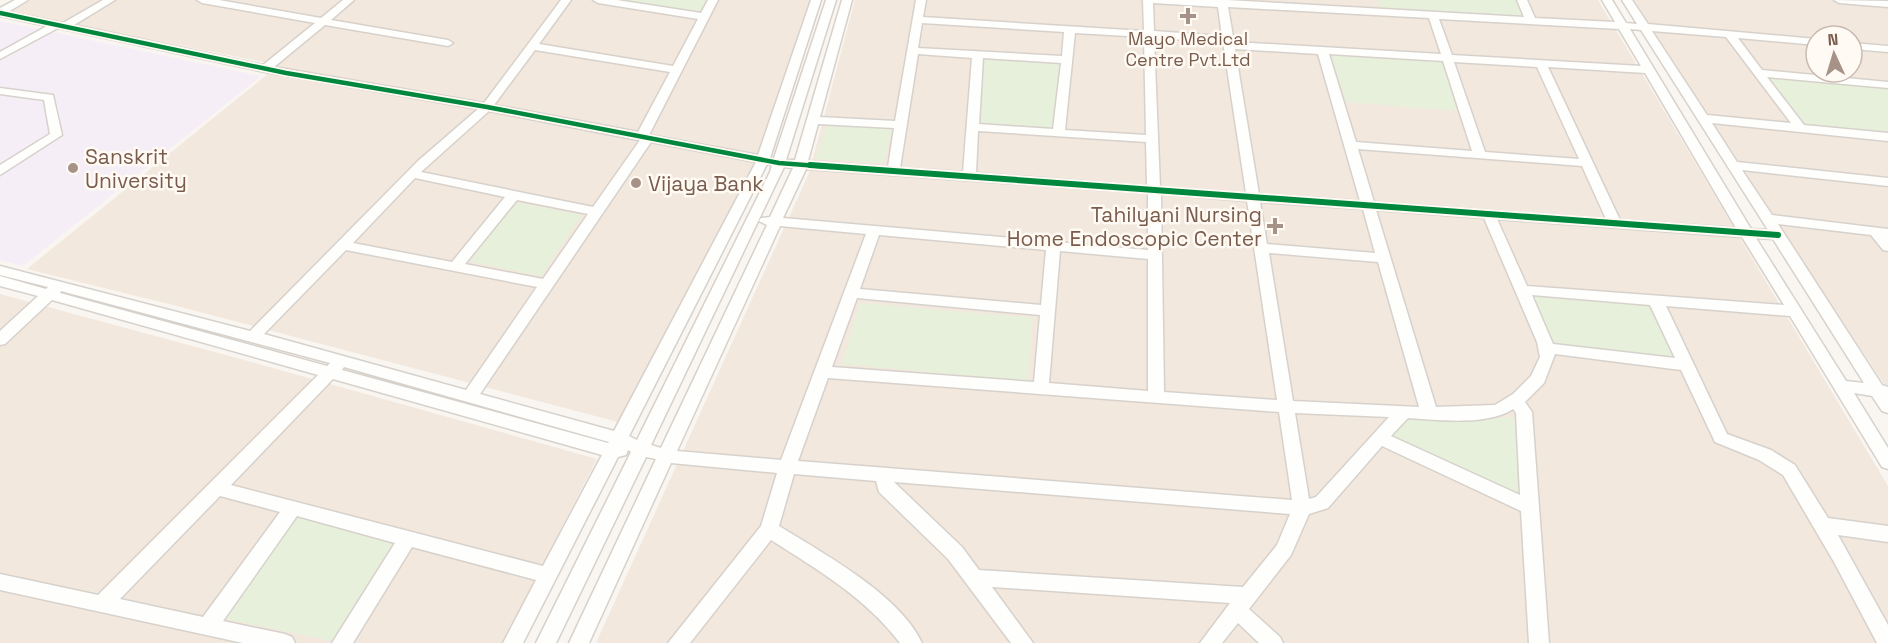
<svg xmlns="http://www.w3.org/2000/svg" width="1888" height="643" font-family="'Space Grotesk',sans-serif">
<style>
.residential{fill:#f2e8de;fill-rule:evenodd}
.education{fill:#f6eef6}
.green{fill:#e7f0db}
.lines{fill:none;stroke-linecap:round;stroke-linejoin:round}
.minor-casing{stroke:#d7d1cb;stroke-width:3}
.minor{fill:#fefefd;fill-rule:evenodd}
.cycleway-far1-casing{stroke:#fffaf3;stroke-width:8}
.cycleway-casing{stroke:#fffaf3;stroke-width:10}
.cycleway-far1{stroke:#00873e;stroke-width:4.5}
.cycleway{stroke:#00873e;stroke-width:6}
.poi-dot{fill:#a69286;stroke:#fffaf3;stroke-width:2}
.labels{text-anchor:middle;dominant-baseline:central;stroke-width:5;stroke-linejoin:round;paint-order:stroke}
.far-poi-label{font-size:18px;fill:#7a5c4d;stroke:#fffaf3}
.poi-label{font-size:21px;fill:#7a5c4d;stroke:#fffaf3;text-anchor:start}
</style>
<rect width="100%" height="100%" fill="#f9f5f0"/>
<!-- residential -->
<path class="residential" d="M31 0H810L761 151 618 422 177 306 27 269 279 65 11 12Z
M855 0H1598L1888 486V643H596L809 173Z
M1634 0H1888V390L1743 171ZM1816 36H1852V72H1816Z
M0 294 244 360 597 459 502 643H0Z"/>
<!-- education -->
<path class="education" d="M0 21 261 76 23 266 0 260Z"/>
<!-- green -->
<path class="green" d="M618 0H706L699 13Z
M1377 0H1516L1523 17 1380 9Z
M1330 53 1442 60 1457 111 1346 102Z
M984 57 1060 61 1054 128 980 123Z
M1769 76 1888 88V133L1804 125Z
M827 125 893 129 883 163 815 159Z
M515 202 582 215 541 276 468 261Z
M1533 296 1653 306 1676 360 1554 344Z
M860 303 1033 318 1027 381 842 364Z
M1514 417 1520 497 1390 438 1409 420 1459 421Z
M299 515 393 542 332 641 221 618Z"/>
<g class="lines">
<defs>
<path id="minor" d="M15 0H28L8 12 63 23 103 0H115L74 25 263 65 315 23 202 3 197 0H219L321 18 343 0H354L331 20 448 40 453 43 448 46 325 25 274 67 484 103 561 0H571L539 44 673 66 698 19 598 3 593 0H617L701 13 708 0H718L649 135 758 155 811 0H821L770 158H774L826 0H836L786 160H795L842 0H852L820 117 895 121 916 0H926L923 17 1144 31 1143 0H1227L1524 17 1517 0H1527L1535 18 1615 22 1602 0H1612L1626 23 1637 24 1622 0H1632L1648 24 1816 39V45L1738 38 1762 70 1888 82V88L1767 77 1804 125 1888 133V141L1712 123 1737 162 1888 178V186L1742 170 1772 215 1888 229V251L1883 250 1871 235 1778 224 1882 385 1888 387V413L1882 411 1872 396 1854 393 1888 448V469L1882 467 1790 316 1666 306 1727 434 1771 450 1795 465 1828 518 1888 526V542L1838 535 1888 625V643H1877L1834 562 1783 475 1759 460 1715 442 1681 370 1555 354 1544 383 1525 402 1532 412 1549 643H1529L1521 511 1382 446 1328 508 1309 514 1291 555 1249 609 1280 637 1283 643H1259L1238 623 1222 643H1200L1230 603 992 587 1033 643H1011L948 559 879 492 876 481 794 474 779 526C823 553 900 595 922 643H900C866 598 818 570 771 540L690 643H668L761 526 777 473 671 463 589 643H569L656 459 646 457 556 643H536L631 452 628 450 626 455 618 457 523 643H503L536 580 412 547 353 643H332L395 543 297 516 223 621 285 634 292 637 295 643H243L0 590V574L98 595 318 375 52 300 5 344 0 345V331L38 296 0 286V276L46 289 48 287 0 275V266L250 331 418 161 478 109 265 72 58 28 0 59V52L47 26 0 16V8ZM1153 3 1218 7 1222 36 1154 31ZM1228 7 1429 18 1441 54 1234 42ZM1439 19 1619 29 1641 66 1452 55ZM922 23 1064 32 1062 56 918 48ZM1630 29 1641 30 1768 230 1751 229ZM1652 31 1726 37 1791 123 1707 115ZM1075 33 1144 37 1146 135 1065 130ZM1154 38 1223 42 1246 193 1160 187ZM1235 49 1318 54 1360 201 1259 194ZM535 50 670 72 638 132 494 105ZM918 54 972 58 963 172 900 168ZM1329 54 1443 61 1472 151 1356 142ZM983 58 1061 63 1053 129 979 124ZM1454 62 1537 67 1579 159 1485 152ZM1548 67 1645 73 1736 228 1620 220ZM489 111 638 140H640L593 207 421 172ZM818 124 894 128 888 167 808 161ZM978 131 1146 142 1147 186 976 173ZM651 142 756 162 614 431 480 394ZM1358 149 1582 166 1606 219 1374 202ZM767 164 772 165 770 172 637 440 629 436ZM784 167 793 168 770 217 761 218 759 221 767 225 661 448 651 445ZM806 169 1148 193V250L783 218ZM415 178 505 197 452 262 353 243ZM1161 194 1247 201 1277 400 1164 392ZM517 200 588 214 543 279 465 264ZM1260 202 1363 209 1375 253 1267 244ZM1376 210 1484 218 1537 342 1540 357 1531 376 1513 394 1495 405 1436 407ZM1497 219 1742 237 1784 305 1527 286ZM780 226 866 234 781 460 677 451ZM879 235 1046 250 1041 305 860 289ZM1756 238 1773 239 1864 383 1846 381ZM346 250 537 287 466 390 264 334ZM1060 251 1148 259V391L1049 383ZM1269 253 1378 262 1419 407 1293 401ZM61 291 330 363 327 366 60 293ZM1532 295 1650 305 1675 358 1553 344ZM857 298 1040 315 1034 382 832 367ZM344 367 609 442 608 443 342 370ZM828 378 1279 412 1292 500 798 461ZM333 379 602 455 543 566 231 485ZM1513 409 1516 413 1520 495 1391 436 1408 418C1438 420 1487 426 1513 409ZM1295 413 1389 417 1316 497 1309 499ZM894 482 1290 514 1277 545 1243 587 979 570 962 547ZM220 496 280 512 203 617 120 599Z
M1834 0 1888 1V7L1839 3Z
M1852 43 1888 46V52L1852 49Z
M0 88 53 95 62 135 0 175V165L50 134 44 100 0 94Z"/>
</defs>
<!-- minor casing -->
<use href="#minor" class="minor-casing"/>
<!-- minor -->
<use href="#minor" class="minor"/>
<defs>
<path id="cycleway-far1" d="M0 13 286 73 487 107 779 163 831 167"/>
<path id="cycleway" d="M810 165 1778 235"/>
</defs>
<!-- cycleway-far1 casing -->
<use href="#cycleway-far1" class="cycleway-far1-casing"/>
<!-- cycleway casing -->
<use href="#cycleway" class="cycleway-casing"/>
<!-- cycleway-far1 -->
<use href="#cycleway-far1" class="cycleway-far1"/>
<!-- cycleway -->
<use href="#cycleway" class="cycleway"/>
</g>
<!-- markers -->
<g class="poi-dot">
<path d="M1185 7h6v6h6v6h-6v6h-6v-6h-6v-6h6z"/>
<circle cx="73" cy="168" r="6"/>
<circle cx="636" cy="183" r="6"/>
<path d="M1272 217h6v6h6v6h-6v6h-6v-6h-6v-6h6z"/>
</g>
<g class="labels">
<!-- far-poi labels -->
<g class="far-poi-label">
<text x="1188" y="38">Mayo Medical<tspan x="1188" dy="21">Centre Pvt.Ltd</tspan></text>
</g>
<!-- poi labels -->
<g class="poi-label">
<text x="85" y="156">Sanskrit<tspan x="85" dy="24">University</tspan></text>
<text x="648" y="183">Vijaya Bank</text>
<text x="1262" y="214" text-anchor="end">Tahilyani Nursing<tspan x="1262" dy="24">Home Endoscopic Center</tspan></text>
</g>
</g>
<!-- north arrow -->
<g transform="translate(1834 54) rotate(356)"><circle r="28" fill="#fffaf3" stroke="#cabbb1" stroke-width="1.5"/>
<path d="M0-4.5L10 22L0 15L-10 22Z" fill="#a69286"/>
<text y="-9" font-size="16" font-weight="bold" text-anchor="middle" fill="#7a5c4d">N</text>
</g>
</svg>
